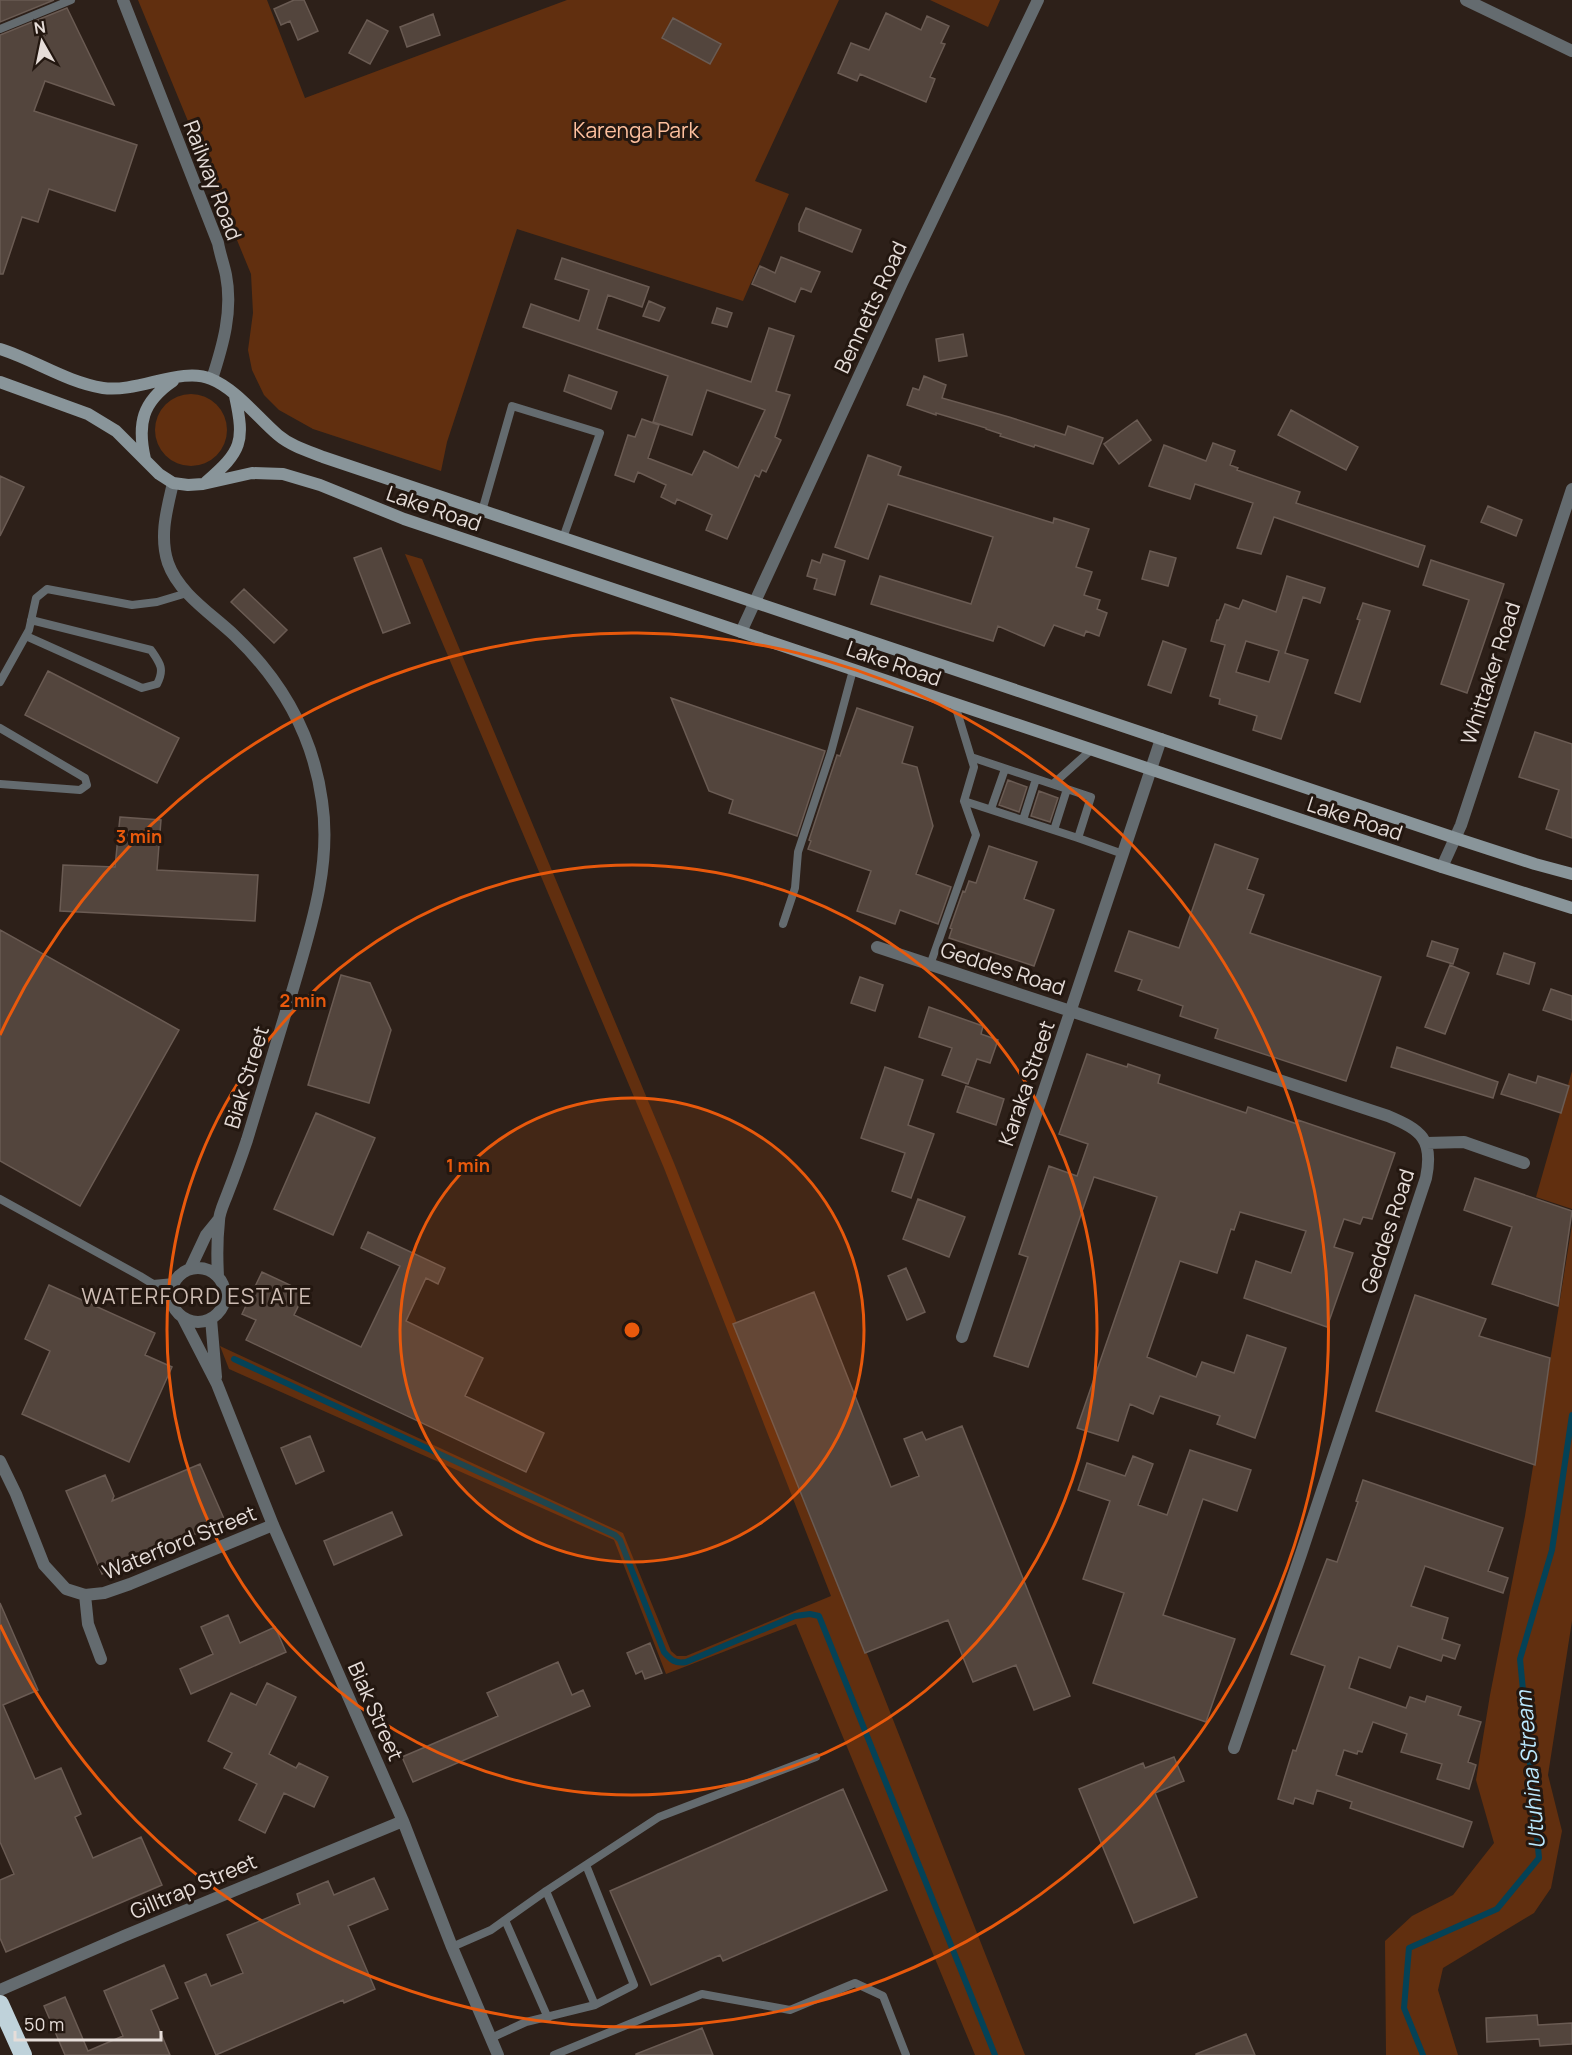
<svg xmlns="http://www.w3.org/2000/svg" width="1572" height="2055" font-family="Manrope,sans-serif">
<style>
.green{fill:#612f0f}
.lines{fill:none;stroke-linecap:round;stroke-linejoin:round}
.stream{stroke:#044257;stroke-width:6}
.building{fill:#53453d;stroke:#6a5b53;stroke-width:1.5;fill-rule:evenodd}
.lane{stroke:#646b6f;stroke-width:8}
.street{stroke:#646b6f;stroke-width:12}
.secondary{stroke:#89959a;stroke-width:12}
.highway{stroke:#bfd2da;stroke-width:18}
.ring{fill:none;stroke:#e8590c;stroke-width:3}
.labels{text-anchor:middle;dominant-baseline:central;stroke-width:6;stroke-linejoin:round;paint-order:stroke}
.park-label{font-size:21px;fill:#fec09e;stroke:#231710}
.street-label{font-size:21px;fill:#e6ddd9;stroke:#231710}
.neighbourhood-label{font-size:22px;letter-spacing:1.5px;fill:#cebdb4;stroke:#231710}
.water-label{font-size:22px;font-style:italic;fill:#bbe9ff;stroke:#231710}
.centre{fill:#e8590c;stroke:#231710;stroke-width:3}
.ring-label{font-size:18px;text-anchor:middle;font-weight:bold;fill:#e8590c;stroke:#231710;stroke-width:6;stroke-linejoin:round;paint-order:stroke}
</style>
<rect width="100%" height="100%" fill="#2d2019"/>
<!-- green -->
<path class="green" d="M138 0H267L305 98 567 0H839L755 181 789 194 743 301 517 229 447 442 441 471 313 429 279 410 264 395 252 370 248 350 253 313 251 274Z
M930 0H1000L988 27Z
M155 430a36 36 0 1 1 72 0a36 36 0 1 1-72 0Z
M405 554 422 559 674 1163 1025 2055H975L796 1624 666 1674 614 1540 229 1369 220 1346 623 1533 671 1651 677 1656H686L831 1596 664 1168Z
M1572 1071V1209L1536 1197Z
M1572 1225V1621L1548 1775 1562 1831 1551 1888 1534 1913 1443 1968 1438 1990 1458 2055H1386L1385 1941 1412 1916 1453 1895 1494 1843 1476 1780 1490 1695 1525 1516Z"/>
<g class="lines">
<!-- stream -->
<path class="stream" d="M234 1359 615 1535 620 1540 664 1652C671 1660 675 1664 686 1662L795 1616 810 1614 819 1616 995 2055
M1423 2055 1404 2008 1409 1948 1497 1909 1539 1858 1520 1659 1552 1550 1572 1415"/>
</g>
<!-- building -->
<path class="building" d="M0 0H54L0 22Z
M294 0H304L318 31 298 40 290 21 281 25 274 9Z
M67 8 114 105 45 81 34 111 137 145 115 211 49 189 38 222 22 217 3 274H0V35Z
M886 13 921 30 927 16 949 26 941 43 945 44 930 77 935 79 926 102 860 74 857 81 838 73 851 43 869 50Z
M433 14 440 35 407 47 400 27Z
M673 18 721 44 710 64 662 38Z
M367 20 388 31 370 64 349 53Z
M806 208 861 230 852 252 799 231V224Z
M781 257 820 272 811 292 801 288 795 302 752 284 760 266 775 273Z
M562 258 649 287 642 307 608 295 597 329 751 382 769 328 794 336 776 391 790 395 775 437 781 440 766 472 762 470 759 477 755 475 727 539 706 530 712 515 677 499 675 504 661 497 666 485 638 472 634 482 615 475 628 435 635 437 642 419 659 425 648 458 692 475 704 451 738 468 765 410 707 390 692 435 653 422 668 376 523 327 531 304 579 321 589 290 555 279Z
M649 301 665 308 659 321 643 316Z
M717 308 732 313 727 327 712 323Z
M963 334 967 356 939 361 936 339Z
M569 375 617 392 611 409 564 391Z
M924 376 946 385 942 398 1009 417 1065 435 1068 426 1103 438 1093 464 1035 445 1034 447 1000 436 1001 434 986 429V428L936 413V415L907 405 913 388 919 390Z
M1291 410 1358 447 1346 470 1278 435Z
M1137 420 1151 440 1119 464 1104 444Z
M1213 443 1235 451 1230 465 1238 468 1237 470 1300 492 1296 503 1425 546 1418 567 1274 517 1261 554 1237 548 1253 503 1195 484 1190 499 1149 486 1164 445 1206 461Z
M868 455 901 467 898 475 1053 523 1054 518 1089 529 1076 567 1092 572 1084 595 1100 600 1097 609 1107 613 1099 636 1086 631 1084 636 1054 625 1044 646 998 626 993 641 871 604 880 576 971 604 993 537 888 504 868 559 835 547Z
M0 476 24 487 0 536Z
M1488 506 1522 520 1516 536 1481 522Z
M381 548 410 623 383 633 354 558Z
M1150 551 1176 558 1168 586 1142 579Z
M823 554 845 561 835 595 814 589 817 579 807 576 812 560 820 563Z
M1431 560 1504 584 1467 693 1441 684 1469 600 1423 585Z
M1287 576 1325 588 1320 603 1303 597 1285 653 1308 660 1281 739 1253 730 1257 716 1219 704 1220 699 1210 696 1225 645 1211 641 1217 620H1219L1225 604 1239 609 1243 600 1276 612ZM1246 641 1279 651 1269 682 1236 672Z
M244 589 287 630 274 643 231 602Z
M1363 603 1390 611 1360 702 1335 693 1360 620 1357 619Z
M1163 641 1186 649 1171 693 1148 685Z
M48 671 179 738 157 783 25 715Z
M671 698 825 751 797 836 729 813 733 800 709 791Z
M857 708 913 727 902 763 917 767 933 826 916 874 951 887 938 924 900 910 895 924 857 911 871 871 808 849 811 841 809 840 837 755 840 756Z
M1535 732 1572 744V838L1546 829 1559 790 1519 777Z
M1008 780 1027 787 1019 812 999 805Z
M1039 791 1058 798 1050 822 1031 816Z
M120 817 161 820 157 870 258 875 255 921 60 911 63 865 115 867Z
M1215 844 1258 859 1247 889 1264 895 1250 933 1381 977 1346 1081 1215 1038 1218 1029 1180 1016 1183 1006 1138 990 1142 980 1115 971 1129 931 1179 948Z
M989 846 1037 862 1024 899 1054 910 1034 966 949 938 952 929 950 928 963 891 965 892 969 881 976 883Z
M0 930 179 1030 80 1206 0 1161Z
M1432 941 1458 949 1453 964 1427 956Z
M1504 953 1535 963 1529 984 1497 974Z
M1450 965 1469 973 1445 1034 1425 1027Z
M341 975 370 983 391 1030 369 1103 308 1085Z
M860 977 883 985 875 1011 851 1003Z
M1551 989 1572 996V1020L1543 1010Z
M929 1007 983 1026 981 1034 998 1040 990 1063 977 1059 968 1084 942 1075 952 1048 919 1037Z
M1397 1047 1498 1082 1493 1098 1391 1067Z
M1087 1054 1127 1067 1128 1064 1160 1075 1158 1083 1246 1113 1248 1107 1297 1124 1298 1120 1395 1153 1372 1219 1363 1217 1360 1224 1344 1219 1334 1247 1353 1253 1327 1327 1244 1298 1256 1261 1291 1273 1306 1231 1240 1212 1234 1230 1231 1229 1217 1273 1180 1261 1147 1357 1196 1377 1202 1362 1234 1373 1247 1335 1286 1348 1255 1438 1217 1424 1220 1416 1160 1396 1153 1414 1130 1404 1118 1441 1077 1428 1157 1197 1094 1177 1028 1367 994 1356 1028 1257 1019 1254 1049 1166 1077 1176 1088 1144 1059 1134Z
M885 1067 923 1080 908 1125 934 1134 911 1198 892 1191 905 1153 861 1138Z
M1509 1074 1536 1083 1538 1076 1569 1086 1561 1113 1501 1094Z
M966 1086 1004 1099 996 1125 957 1112Z
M316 1113 375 1138 333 1235 274 1209Z
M1475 1178 1572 1211 1558 1306 1492 1284 1512 1227 1464 1210Z
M918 1199 965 1217 949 1257 903 1239Z
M368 1232 445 1268 438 1284 426 1278 406 1321 483 1358 465 1396 544 1433 526 1472 246 1340 256 1320 242 1314 262 1272 305 1292 294 1315 361 1347 400 1266 361 1248Z
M906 1268 925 1312 907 1320 888 1276Z
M49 1285 155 1333 145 1355 172 1367 129 1462 22 1414 50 1351 25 1339Z
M814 1292 891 1487 919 1476 904 1439 922 1432 926 1440 962 1426 1070 1696 1034 1710 1016 1665 973 1682 948 1620 865 1653 733 1324Z
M1415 1295 1486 1319 1479 1336 1550 1358 1535 1465 1376 1411Z
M310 1436 324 1471 296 1484 281 1448Z
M1190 1450 1251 1470 1237 1511 1203 1499 1163 1615 1235 1639 1206 1722 1093 1683 1124 1593 1083 1579 1110 1501 1078 1490 1087 1463 1125 1476 1133 1456 1153 1464 1138 1505 1167 1515Z
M200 1464 225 1521 102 1574 66 1491 105 1475 114 1496 112 1501Z
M1363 1480 1503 1528 1488 1571 1508 1578 1503 1593 1425 1566 1411 1606 1448 1618 1442 1639 1460 1645 1455 1659 1443 1655 1441 1661 1398 1646 1390 1668 1359 1657 1349 1688 1406 1708 1410 1697 1425 1702 1427 1696 1461 1707 1458 1715 1481 1722 1468 1762 1476 1765 1469 1789 1437 1779 1442 1764 1401 1752 1407 1734 1373 1722 1362 1752 1358 1751 1357 1754 1344 1750 1336 1775 1472 1822 1463 1847 1350 1808 1352 1802 1317 1790 1313 1804 1295 1798 1293 1804 1278 1799 1293 1750 1296 1751 1325 1666 1291 1654 1327 1559 1337 1562 1358 1502 1356 1501Z
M392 1512 402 1535 334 1565 324 1541Z
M0 1603 38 1690 3 1705 35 1779 61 1768 81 1814 75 1817 93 1858 141 1837 162 1885 6 1952 0 1938V1880L14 1874 0 1842Z
M228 1615 240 1643 275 1627 286 1652 191 1694 180 1669 213 1654 201 1627Z
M650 1643 662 1673 645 1679 642 1671 636 1674 627 1653Z
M558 1662 572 1695 583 1690 590 1706 413 1782 402 1757 498 1716 487 1693Z
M267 1683 296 1697 269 1754 296 1768 299 1763 328 1777 314 1807 284 1793 265 1833 239 1820 257 1784 224 1768 232 1753 208 1741 231 1693 256 1705Z
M1174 1757 1184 1781 1155 1793 1197 1897 1134 1923 1079 1789 1143 1763 1145 1768Z
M843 1789 887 1890 723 1961 720 1955 651 1985 610 1891Z
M374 1878 388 1909 348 1926 375 1989 344 2003 343 2000 216 2055 185 1983 206 1974 211 1986 243 1973 227 1935 300 1904 297 1894 328 1881 334 1895Z
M164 1965 178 1998 151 2010 170 2055H65L44 2006 65 1997 88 2051 123 2036 104 1991Z
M1537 2015 1538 2025 1572 2023V2044L1540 2046 1539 2039 1487 2042 1486 2018Z
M702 2028 713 2055H636V2054Z
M1246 2034 1255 2055H1196V2054Z"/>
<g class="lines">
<!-- lane -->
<path class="lane" d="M0 29 71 0
M482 511 512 406 600 433 563 538
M26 636 142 688 157 684C165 669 160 663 151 650L31 620
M0 682 29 630 36 598 47 589 132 605 157 602 187 593
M0 728 85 778 87 785 80 790 0 784
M971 757 1091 797 1078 838 1123 854
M1053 784 1091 750
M964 801 1078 838
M991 809 1005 769
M1023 820 1036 779
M1054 830 1067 789
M783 924 795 888 798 852 831 752 853 670
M930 965 976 835 964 801 974 767 955 705
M0 1199 140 1276 153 1284 171 1300
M153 1284 174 1282
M546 1891 595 2005
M505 1920 548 2018
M452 1947 491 1930 546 1891 659 1817 816 1757
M491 2038 526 2022 595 2005 634 1985 586 1865
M554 2055 702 1994 790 2010 855 1983 883 1996 906 2055"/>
<!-- street -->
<path class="street" d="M123 0 218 243C220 254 224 265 226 275 233 311 223 345 212 379
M1466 0 1572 51
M173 483C167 509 159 536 168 563 179 594 212 614 235 636 283 682 313 735 322 801 332 866 310 930 292 992 277 1041 262 1091 247 1140 241 1158 234 1177 227 1195 224 1203 219 1213 219 1221 217 1239 217 1258 218 1276
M741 632 902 283 1038 0
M1442 867 1461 825 1572 489
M877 947 1388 1116C1421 1130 1434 1139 1426 1178L1301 1554 1234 1748
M1427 1143 1464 1142 1524 1163
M171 1295a27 27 0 1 1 54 0a27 27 0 1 1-54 0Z
M190 1269 206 1235 219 1219
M183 1318 217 1384 273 1525 403 1821 452 1947 498 2055
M211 1319 216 1377
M962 1337 1161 739
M0 1461 16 1494 44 1565 66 1589 85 1595 104 1593 130 1584 273 1525
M85 1595 88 1624 101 1659
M0 1990 124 1936 403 1821"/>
<!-- secondary -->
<path class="secondary" d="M0 349C35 360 66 382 103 388 138 393 182 366 211 379 236 389 258 418 278 435 291 446 308 451 323 457L1455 838 1535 864 1572 874
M0 382 88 414 116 431 159 474 173 483 188 485 203 484 252 473 283 474 320 485 404 519 1442 867 1572 908
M145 459C137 424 142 402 173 381
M206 482C242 451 245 442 235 396"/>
<!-- highway -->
<path class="highway" d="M0 2004 23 2055"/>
</g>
<!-- distance rings -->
<circle cx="632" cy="1330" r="232" fill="#e8590c" fill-opacity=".12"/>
<g class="ring">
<circle cx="632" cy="1330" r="232"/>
<circle cx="632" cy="1330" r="465"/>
<path d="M0 1035A697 697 0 1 1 0 1625"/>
</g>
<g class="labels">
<!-- park labels -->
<g class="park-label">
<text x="636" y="130">Karenga Park</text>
</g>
<!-- street labels -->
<g class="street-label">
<text transform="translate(213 180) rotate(69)">Railway Road</text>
<text transform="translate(870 307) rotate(-65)">Bennetts Road</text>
<text transform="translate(434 508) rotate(19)">Lake Road</text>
<text transform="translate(894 663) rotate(19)">Lake Road</text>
<text transform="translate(1490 673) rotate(-72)">Whittaker Road</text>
<text transform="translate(1355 818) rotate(18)">Lake Road</text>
<text transform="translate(1003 968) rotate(18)">Geddes Road</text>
<text transform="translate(246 1077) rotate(-73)">Biak Street</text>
<text transform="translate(1026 1083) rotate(-71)">Karaka Street</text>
<text transform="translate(1387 1231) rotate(-72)">Geddes Road</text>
<text transform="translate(179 1542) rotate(-22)">Waterford Street</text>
<text transform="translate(376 1711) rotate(66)">Biak Street</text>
<text transform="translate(193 1886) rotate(-23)">Gilltrap Street</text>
</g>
<!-- neighbourhood labels -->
<g class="neighbourhood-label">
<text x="197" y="1296">WATERFORD ESTATE</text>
</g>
<!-- water labels -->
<g class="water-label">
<text transform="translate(1530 1770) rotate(-95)">Utuhina Stream</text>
</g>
</g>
<circle cx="632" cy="1330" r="9" class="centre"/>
<g class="ring-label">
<text x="139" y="843">3 min</text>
<text x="303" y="1007">2 min</text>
<text x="468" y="1172">1 min</text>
</g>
<!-- north arrow -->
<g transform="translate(42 42) rotate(351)" stroke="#231710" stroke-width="4.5" paint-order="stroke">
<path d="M0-4.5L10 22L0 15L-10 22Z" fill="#e6ddd9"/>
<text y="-9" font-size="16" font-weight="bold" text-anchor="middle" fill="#e6ddd9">N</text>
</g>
<!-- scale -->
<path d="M15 2031v9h146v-9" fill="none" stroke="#e6ddd9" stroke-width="3"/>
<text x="24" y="2031" font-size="18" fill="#e6ddd9" stroke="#231710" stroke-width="4.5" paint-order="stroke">50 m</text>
</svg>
